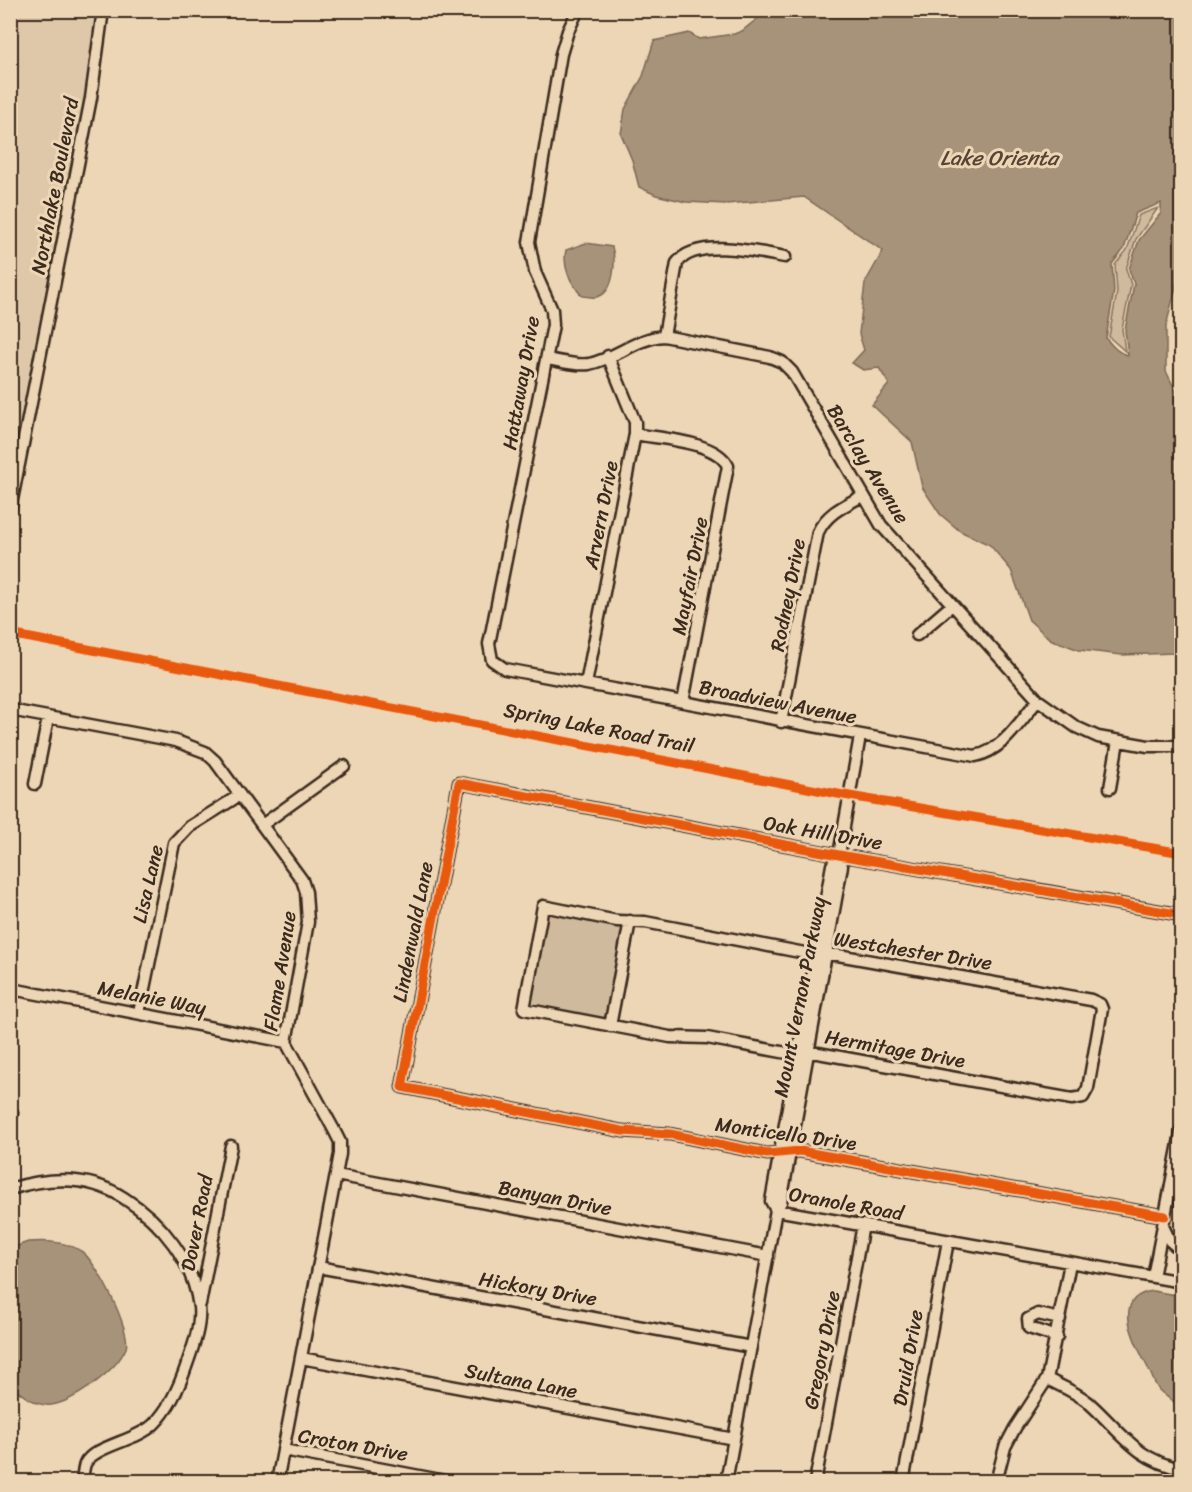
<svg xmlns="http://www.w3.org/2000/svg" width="1192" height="1492" font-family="Sriracha,sans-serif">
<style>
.built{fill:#dec8a9}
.green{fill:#d0ba9d;stroke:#86725e;stroke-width:1.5}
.water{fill:#a7927a;stroke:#7c6855;stroke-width:1.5;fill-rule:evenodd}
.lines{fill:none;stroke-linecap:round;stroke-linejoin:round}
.minor-casing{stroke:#3b2a1e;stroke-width:15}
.minor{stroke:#edd6b6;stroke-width:10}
.cycleway-casing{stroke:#edd6b6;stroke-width:13}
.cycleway{stroke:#e8590c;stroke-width:9}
.labels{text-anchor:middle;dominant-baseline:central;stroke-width:6;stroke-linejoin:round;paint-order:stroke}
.street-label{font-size:20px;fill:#3b2a1e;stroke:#edd6b6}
.water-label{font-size:21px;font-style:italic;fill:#564435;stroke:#edd6b6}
</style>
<rect width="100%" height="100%" fill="#edd6b6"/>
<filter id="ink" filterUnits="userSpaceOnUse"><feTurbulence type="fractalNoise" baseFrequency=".0167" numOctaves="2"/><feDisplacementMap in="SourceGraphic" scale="12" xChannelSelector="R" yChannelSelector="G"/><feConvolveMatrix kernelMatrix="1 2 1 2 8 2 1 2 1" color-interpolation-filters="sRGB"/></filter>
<g filter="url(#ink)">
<!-- built -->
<path class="built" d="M11 11H99L88 98 11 491Z"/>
<!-- green -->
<path class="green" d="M1158 208 1136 239 1126 269 1131 285 1122 329 1125 351 1109 337 1117 292 1115 265 1127 250 1139 215Z
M547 911 623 926 606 1019 529 1005Z"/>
<!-- water -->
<path class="water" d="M768 10 1181 11 1182 263 1166 326V371L1181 402V650L1174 653 1122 655 1079 650 1050 639 1029 620 1011 570 990 545 960 531 940 514 922 487 912 442 872 405 889 384 879 368 863 370 852 363 864 350 859 334 865 283 883 251 804 197 726 204 686 202 656 195 639 187 632 160 621 134 625 109 643 76 654 41 689 33 699 39 734 34 742 31ZM1161 203V213L1139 240 1129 269 1134 284 1125 330 1128 355C1118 353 1112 346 1106 338L1114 291 1112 264 1124 249 1136 213Z
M586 243 612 247C616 260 615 294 596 297 592 298 586 296 582 296 571 283 562 268 566 250Z
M28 1242C46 1241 66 1241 81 1251 96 1260 132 1331 126 1348 117 1370 74 1402 51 1405 36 1407 22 1394 11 1386V1248Z
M1153 1291 1181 1296V1407C1174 1402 1165 1396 1159 1390 1154 1384 1152 1375 1148 1368 1137 1346 1108 1297 1153 1291Z"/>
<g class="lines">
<defs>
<path id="minor" d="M578 10 568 31 561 54 529 242 535 272 552 310 553 325 489 644 492 660 505 669 975 756C1003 751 1020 721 1038 700
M664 336 677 263C696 237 758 252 785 257
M547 359C560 361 575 366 589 364 615 359 636 338 664 336L770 357 782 362 792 372 881 525 1038 700 1076 727 1098 737 1148 746H1182
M635 434C661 439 716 441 728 466L683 702
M10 510 91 98 103 10
M917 635 952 605
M586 684 635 434V422L608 356
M10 710 176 741 205 752 215 761 302 880 306 892 308 922 286 1042 334 1130 340 1142V1154L277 1482
M781 722 818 532C827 513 844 506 862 496
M35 784 48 718
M1110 788 1118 741
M262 825 344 766
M543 906 617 921 645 922 805 953 838 955 1091 1000 1100 1004 1102 1009 1088 1088 1083 1097 1072 1099 818 1053H787L707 1038 670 1037 524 1009Z
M12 989 286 1042
M139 1013 174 843 189 827 240 795
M610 1026 630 921
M10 1121 12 1113
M336 1175 768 1256
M10 1189C49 1177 89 1175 124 1198 162 1222 193 1261 199 1307 201 1326 193 1347 187 1364 180 1385 170 1408 154 1424 137 1441 93 1446 85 1464 83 1469 83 1476 82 1482
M776 1210 771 1201 832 865 839 855 860 736
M776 1210 1182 1282
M1165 1216 800 1151 767 1154 670 1134 622 1131 402 1087 459 783 839 855 1182 915
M1163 1226 1170 1241 1182 1251
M318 1267 751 1347
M1153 1277 1182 1128
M200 1304 231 1146
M1057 1337 1029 1328 1028 1319 1038 1314 1060 1319
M301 1358 734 1439
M1047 1379C1061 1386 1076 1392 1088 1402 1121 1431 1135 1460 1182 1469
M283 1450 451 1482
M726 1482 776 1210 781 1202 842 866 839 855
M815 1482 863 1225
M903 1482 948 1241
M996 1482 1005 1447 1015 1428 1047 1379 1070 1263"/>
</defs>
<!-- minor casing -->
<use href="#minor" class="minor-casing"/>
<!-- minor -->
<use href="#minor" class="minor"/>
<defs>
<path id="cycleway" d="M10 634 838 794 1182 853
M1165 1216 800 1151 767 1154 670 1134 622 1131 402 1087 459 783 839 855 1182 915"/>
</defs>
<!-- cycleway casing -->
<use href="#cycleway" class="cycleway-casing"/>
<!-- cycleway -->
<use href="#cycleway" class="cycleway"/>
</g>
</g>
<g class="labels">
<!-- street labels -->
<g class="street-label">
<text transform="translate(55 186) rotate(-79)">Northlake Boulevard</text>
<text transform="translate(521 383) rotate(-80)">Hattaway Drive</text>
<text transform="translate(868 464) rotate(58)">Barclay Avenue</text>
<text transform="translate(601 515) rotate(-79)">Arvern Drive</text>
<text transform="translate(690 576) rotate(-79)">Mayfair Drive</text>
<text transform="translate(788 595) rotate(-79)">Rodney Drive</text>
<text transform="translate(778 702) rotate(11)">Broadview Avenue</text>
<text transform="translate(599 728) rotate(11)">Spring Lake Road Trail</text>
<text transform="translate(823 833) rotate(10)">Oak Hill Drive</text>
<text transform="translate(148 884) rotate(-77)">Lisa Lane</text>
<text transform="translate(413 932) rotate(-79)">Lindenwald Lane</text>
<text transform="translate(913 951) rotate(9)">Westchester Drive</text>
<text transform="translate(280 971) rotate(-81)">Flame Avenue</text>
<text transform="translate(800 997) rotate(-79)">Mount Vernon Parkway</text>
<text transform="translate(152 998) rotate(11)">Melanie Way</text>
<text transform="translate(895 1049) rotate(10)">Hermitage Drive</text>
<text transform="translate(786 1134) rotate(8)">Monticello Drive</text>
<text transform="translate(555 1198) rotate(11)">Banyan Drive</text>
<text transform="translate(846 1204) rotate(10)">Oranole Road</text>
<text transform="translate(197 1223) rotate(-79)">Dover Road</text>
<text transform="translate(538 1289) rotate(10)">Hickory Drive</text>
<text transform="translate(822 1350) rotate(-79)">Gregory Drive</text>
<text transform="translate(908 1358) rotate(-80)">Druid Drive</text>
<text transform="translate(521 1381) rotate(11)">Sultana Lane</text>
<text transform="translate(353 1445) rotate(10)">Croton Drive</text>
</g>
<!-- water labels -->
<g class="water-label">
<text x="999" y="158">Lake Orienta</text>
</g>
</g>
<!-- margin -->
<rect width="1192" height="1492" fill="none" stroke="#edd6b6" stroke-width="36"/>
<rect x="18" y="18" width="1156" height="1456" fill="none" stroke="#3b2a1e" stroke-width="2" filter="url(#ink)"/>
</svg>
